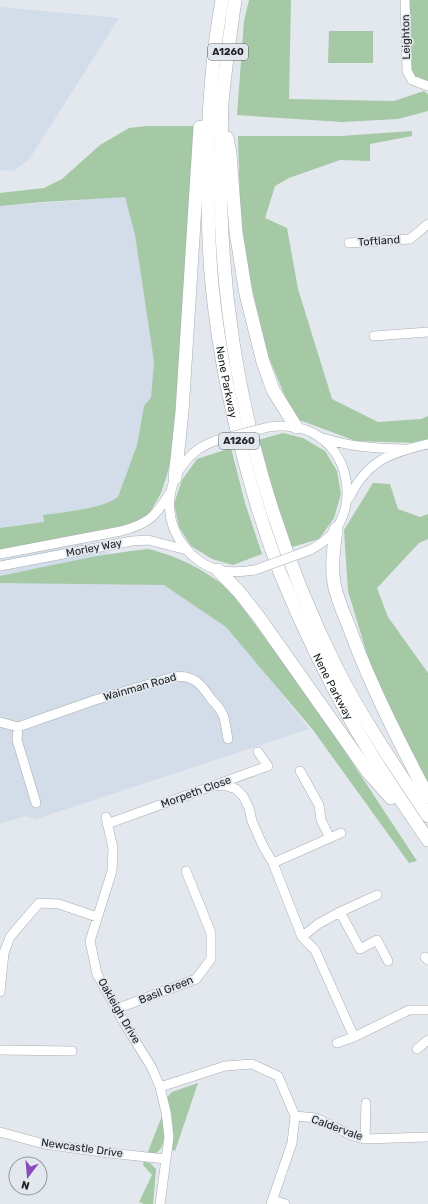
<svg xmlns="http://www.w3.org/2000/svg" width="428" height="1204" font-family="Rubik,sans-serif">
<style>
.built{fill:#d2dde9}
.green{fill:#a5c8a5}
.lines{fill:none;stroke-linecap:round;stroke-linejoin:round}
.minor-casing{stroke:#a7adb3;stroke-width:10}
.highway-casing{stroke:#a7adb3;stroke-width:14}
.minor{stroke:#fff;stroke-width:9}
.highway{stroke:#fff;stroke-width:13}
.minor-bridge-casing{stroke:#a7adb3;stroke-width:10;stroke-linecap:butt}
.minor-bridge{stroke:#fff;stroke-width:9}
.labels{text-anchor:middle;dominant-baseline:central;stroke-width:3.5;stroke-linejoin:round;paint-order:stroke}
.shield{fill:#e2e8ee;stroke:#5b5f62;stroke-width:1}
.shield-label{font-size:10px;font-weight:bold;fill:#212426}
.street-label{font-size:11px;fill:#212426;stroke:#e2e8ee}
</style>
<rect width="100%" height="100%" fill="#e2e8ee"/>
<!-- built -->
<path class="built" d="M0 7 119 18 30 158 14 171 0 170Z
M107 177 125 197 135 235 154 362 151 397 144 406 137 445 118 497 112 502 80 510 43 515 44 522 170 584 226 623 309 729 36 819 26 816 0 824V206L85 200Z"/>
<!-- green -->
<path class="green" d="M249 0H291L289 99 394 101 424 91 428 94V111L398 119 342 122 237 115 244 21Z
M410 0H428V82C422 81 415 79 412 74 405 65 409 13 410 0Z
M329 31H373V63H328Z
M147 126H193L194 179 174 446 167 475 161 493 148 516 136 524 0 550V528L44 522 43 515C63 512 102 509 118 497L137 445 144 406 151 397 154 362 135 235 125 197 43 202 0 206V193L44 188 62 179 100 145 129 128Z
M412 131V136L370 144V161L340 160 289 178 275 186 265 218 287 228 298 289 332 399 378 422 421 419 428 416V440L417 443 356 441 294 418 267 353 241 240 238 136H341Z
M283 433 303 438 325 451 337 471 341 494 334 518 319 539 292 547 276 502 258 440Z
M231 448 245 503 262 554 233 565 212 559 191 546 179 527 174 504 182 480 197 459Z
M373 483 390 484 398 509 420 517 428 514V539L419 543 377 588 388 617 428 673V783L415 763 369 661 348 591 344 530Z
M148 549C181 557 204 570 230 590L325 721 417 861 409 863 313 730 226 627 164 585 0 583V576C49 566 98 554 148 549Z
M198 1083 175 1151 172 1150C174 1132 173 1115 167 1097L172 1092Z
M162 1116C163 1127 168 1146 156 1153 154 1154 150 1154 147 1154Z
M144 1162 150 1163 156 1169 153 1204H144L139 1202 152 1175 143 1165Z"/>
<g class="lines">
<defs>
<path id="minor" d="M405 0 407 71 412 80 428 86
M349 243 410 239 428 224
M374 336 428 332
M269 427C282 425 294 426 306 430 345 444 359 495 336 529 329 538 320 545 310 550
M323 438C351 447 374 448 403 449
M217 440C210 443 202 446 196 451 166 475 161 517 184 546 192 557 205 567 219 570 231 573 242 572 255 570
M349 498C367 461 389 453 428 444
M0 554 121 531C148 524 155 517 169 494
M0 566 132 541 148 540 187 550
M0 722 18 727 95 700 173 677C194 674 201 684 212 700 216 704 221 710 223 715 226 722 226 731 228 739
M18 727 17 740 36 803
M300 771 319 805 321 820 330 838
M214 786 224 785 236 789 243 796 249 808 252 821 263 846 273 863 302 937 315 950 354 1037 409 1010H428
M106 817 113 848 112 871 90 941 97 974 126 1026 152 1068 160 1087 166 1112 169 1137 160 1204
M107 824 268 766 258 752
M273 863 341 833
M340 912 360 949 377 940 388 961
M302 937 318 924 340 912 377 895
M425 957 428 960
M0 992 4 953 10 937 39 903 59 904 97 917
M116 1009 196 979 211 959V933L186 871
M337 1043 354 1037
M417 1049 428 1040
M0 1050 72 1051
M160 1087 225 1066 252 1064 278 1076 295 1116 292 1143 271 1204
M295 1116 316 1118 353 1136 365 1139 428 1137
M0 1132 44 1144 109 1153 166 1159
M365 1139 366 1103
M273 1200 285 1204"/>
<g id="highway">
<path id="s1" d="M222 0C211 62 207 124 208 187 208 220 209 252 212 285 219 356 234 426 254 495 262 522 271 549 281 575 302 626 326 676 353 724 376 764 402 802 428 840"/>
<path d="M235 0C230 34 225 69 222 103 221 114 222 126 221 138 220 162 220 187 221 211 226 371 266 526 337 669 363 720 396 768 428 816"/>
<path d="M227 138 230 154 236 232 246 294 263 362 273 390 296 427"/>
<path d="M175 478 182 412 200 127"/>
<path d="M336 529C334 547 331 565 334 583 337 600 345 616 351 632 372 689 400 743 428 797"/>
<path d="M218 570 239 592 258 616 368 772 391 798"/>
</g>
</defs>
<!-- minor casing -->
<use href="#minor" class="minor-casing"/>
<!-- highway casing -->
<use href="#highway" class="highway-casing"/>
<!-- minor -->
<use href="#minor" class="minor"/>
<!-- highway -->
<use href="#highway" class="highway"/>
<defs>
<path id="minor-bridge" d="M217 440 269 427
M255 570 310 550"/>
</defs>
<!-- minor-bridge casing -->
<use href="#minor-bridge" class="minor-bridge-casing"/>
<!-- minor-bridge -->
<use href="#minor-bridge" class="minor-bridge"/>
</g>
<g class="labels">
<!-- shield labels -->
<g class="shield">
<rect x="208" y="44" width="40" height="16" rx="3"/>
<rect x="219" y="433" width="40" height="16" rx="3"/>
</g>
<g class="shield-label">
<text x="228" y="52">A1260</text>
<text x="239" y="441">A1260</text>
</g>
<!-- street labels -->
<g class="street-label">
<text transform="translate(406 37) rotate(-91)">Leighton</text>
<text transform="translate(379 241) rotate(-4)">Toftland</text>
<text stroke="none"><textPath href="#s1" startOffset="384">Nene Parkway</textPath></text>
<text transform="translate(94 548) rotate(-11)">Morley Way</text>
<text transform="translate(140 687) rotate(-16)">Wainman Road</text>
<text stroke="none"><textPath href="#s1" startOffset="708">Nene Parkway</textPath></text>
<text transform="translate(196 792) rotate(-20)">Morpeth Close</text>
<text transform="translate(166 990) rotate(-22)">Basil Green</text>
<text transform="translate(119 1011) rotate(60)">Oakleigh Drive</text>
<text transform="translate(337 1128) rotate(20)">Caldervale</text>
<text transform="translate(82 1148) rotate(8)">Newcastle Drive</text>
</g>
</g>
<!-- north arrow -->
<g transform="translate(28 1176) rotate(196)"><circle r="19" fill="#e2e8ee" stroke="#959a9e"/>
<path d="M0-3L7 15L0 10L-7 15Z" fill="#8a49be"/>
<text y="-6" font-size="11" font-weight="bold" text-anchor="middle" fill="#212426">N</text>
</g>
</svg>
